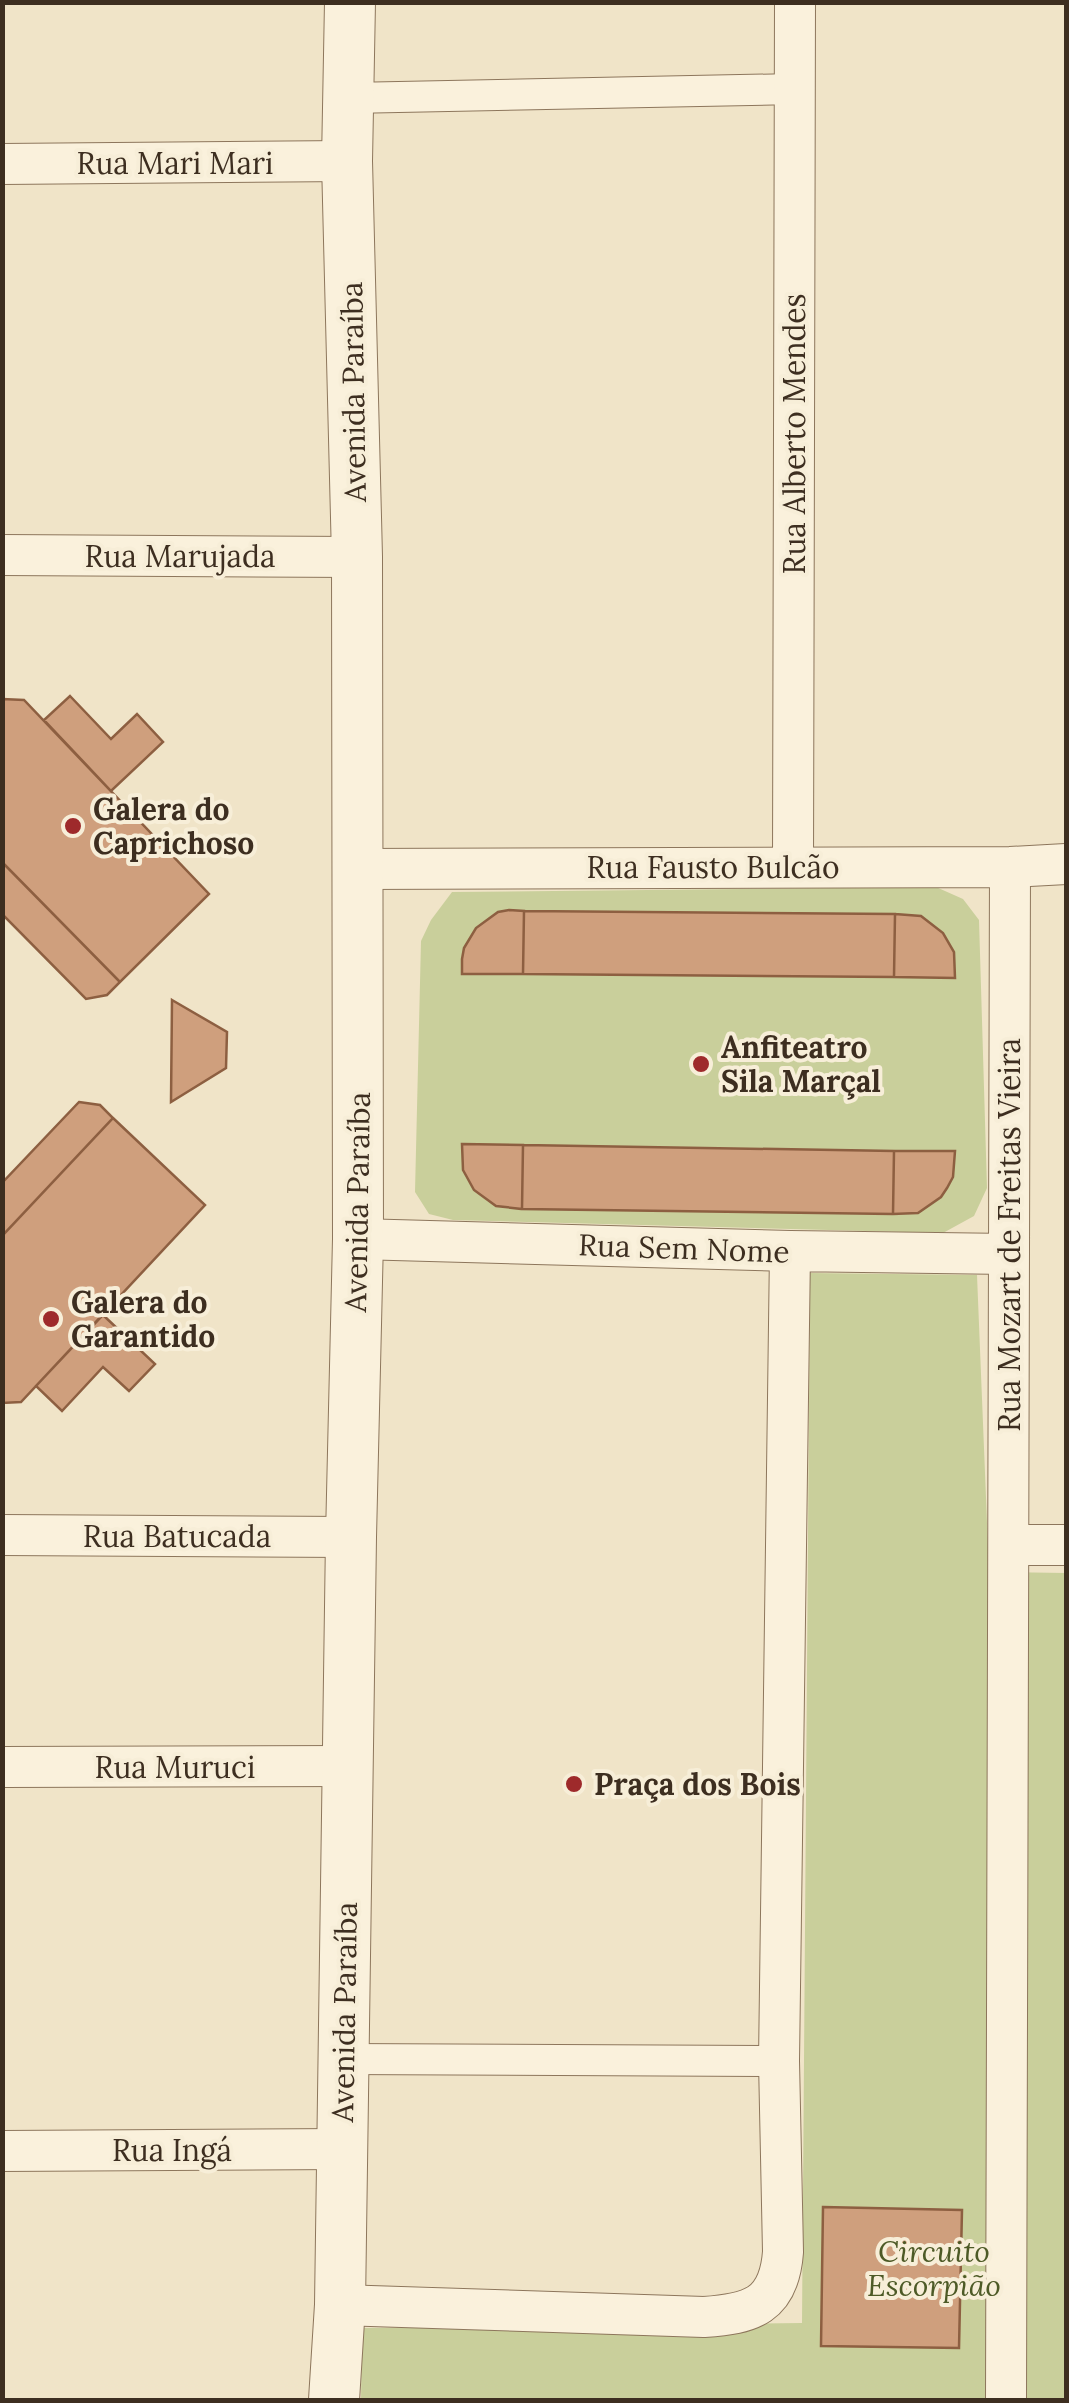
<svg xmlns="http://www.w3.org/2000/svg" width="1069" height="2403" font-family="Lora,serif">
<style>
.green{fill:#c9cf9b}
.building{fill:#cf9f7d;stroke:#8d5f41;stroke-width:2.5}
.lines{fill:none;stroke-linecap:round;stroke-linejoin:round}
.pedestrian-casing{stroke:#8d765c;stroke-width:32}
.minor-casing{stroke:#8d765c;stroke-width:42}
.tertiary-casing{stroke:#8d765c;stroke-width:52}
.pedestrian{stroke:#faf1dc;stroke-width:30}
.minor{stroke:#faf1dc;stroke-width:40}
.tertiary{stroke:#faf1dc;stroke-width:50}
.poi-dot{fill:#9e2a2b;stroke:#f7eed8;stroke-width:4}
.labels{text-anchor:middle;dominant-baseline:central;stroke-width:8;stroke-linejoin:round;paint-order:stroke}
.street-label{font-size:30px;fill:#3d2e20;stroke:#f7eed8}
.poi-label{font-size:30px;font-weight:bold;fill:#3d2e20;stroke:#f7eed8;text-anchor:start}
.park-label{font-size:30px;font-style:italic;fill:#4d5a26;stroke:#f7eed8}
</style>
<rect width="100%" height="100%" fill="#f0e4c8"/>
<!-- green -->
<path class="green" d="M936 887 963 899 979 920 987 1188 974 1216 943 1233 453 1220 429 1214 415 1192 421 941 431 920 452 892Z
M810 1273 977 1275 989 1572 1066 1573V2400H361L362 2328 802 2323Z"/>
<!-- building -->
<path class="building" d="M70 696 111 739 137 714 163 742 111 791 44 720Z
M2 699 24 700 209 894 120 982 2 862Z
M2 862 120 982 107 995 86 999 2 914Z
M509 910 524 911 523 974H462V959L464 948 476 928 498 912Z
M524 911 895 914 894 977 523 974Z
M895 914 921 916 943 933 954 952 955 978 894 977Z
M172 1000 227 1032 226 1068 171 1102Z
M79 1102 100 1105 113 1118 2 1236V1183Z
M113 1118 205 1205 21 1402 2 1403V1236Z
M462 1144 523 1145 522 1209 496 1206 474 1190 463 1170Z
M523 1145 894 1151 893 1214 522 1209Z
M894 1151H955L953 1177 947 1188 941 1197 918 1213 893 1214Z
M103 1315 155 1364 129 1391 103 1367 62 1411 36 1386Z
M823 2207 962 2210 959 2348 821 2346Z"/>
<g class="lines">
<defs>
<path id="pedestrian" d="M349 98 795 89
M344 2059 779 2061"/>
<path id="minor" d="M2 164 347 161
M2 555 357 557
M793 866 795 2
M359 869 1010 867 1066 864
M358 1239 790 1251 1009 1254
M2 1535 351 1537
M1009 1545H1066
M2 1767 348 1766
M2 2151 342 2149
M340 2305 704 2317C751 2314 779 2306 783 2252L779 2061 790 1251
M1006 2400 1010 867"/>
<path id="tertiary" d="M334 2400 340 2305 351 1537 358 1239 357 557 347 161 350 2"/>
</defs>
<!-- pedestrian casing -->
<use href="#pedestrian" class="pedestrian-casing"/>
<!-- minor casing -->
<use href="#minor" class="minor-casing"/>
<!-- tertiary casing -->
<use href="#tertiary" class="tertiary-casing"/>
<!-- pedestrian -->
<use href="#pedestrian" class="pedestrian"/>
<!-- minor -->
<use href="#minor" class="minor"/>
<!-- tertiary -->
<use href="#tertiary" class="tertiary"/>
</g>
<!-- markers -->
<g class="poi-dot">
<circle cx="73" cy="826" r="10"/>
<circle cx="701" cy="1064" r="10"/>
<circle cx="51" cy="1319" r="10"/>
<circle cx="574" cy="1784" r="10"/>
</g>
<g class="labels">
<!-- street labels -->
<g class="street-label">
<text x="175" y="163">Rua Mari Mari</text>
<text transform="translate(353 392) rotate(-91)">Avenida Paraíba</text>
<text transform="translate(794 434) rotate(-90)">Rua Alberto Mendes</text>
<text x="180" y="556">Rua Marujada</text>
<text x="713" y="867">Rua Fausto Bulcão</text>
<text transform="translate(357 1202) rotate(-89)">Avenida Paraíba</text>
<text transform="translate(1009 1235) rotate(-90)">Rua Mozart de Freitas Vieira</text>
<text transform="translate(684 1248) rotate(2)">Rua Sem Nome</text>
<text x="177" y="1536">Rua Batucada</text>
<text x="175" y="1767">Rua Muruci</text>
<text transform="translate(344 2012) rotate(-89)">Avenida Paraíba</text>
<text x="172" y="2150">Rua Ingá</text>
</g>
<!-- poi labels -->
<g class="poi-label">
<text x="93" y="809">Galera do<tspan x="93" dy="34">Caprichoso</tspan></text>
<text x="721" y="1047">Anfiteatro<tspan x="721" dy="34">Sila Marçal</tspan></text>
<text x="71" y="1302">Galera do<tspan x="71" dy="34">Garantido</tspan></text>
<text x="594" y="1784">Praça dos Bois</text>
</g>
<!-- park labels -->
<g class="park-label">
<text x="934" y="2251">Circuito<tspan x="934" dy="34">Escorpião</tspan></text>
</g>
</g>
<!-- border -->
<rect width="1069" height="2403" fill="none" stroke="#3d2e20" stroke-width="10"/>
</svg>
